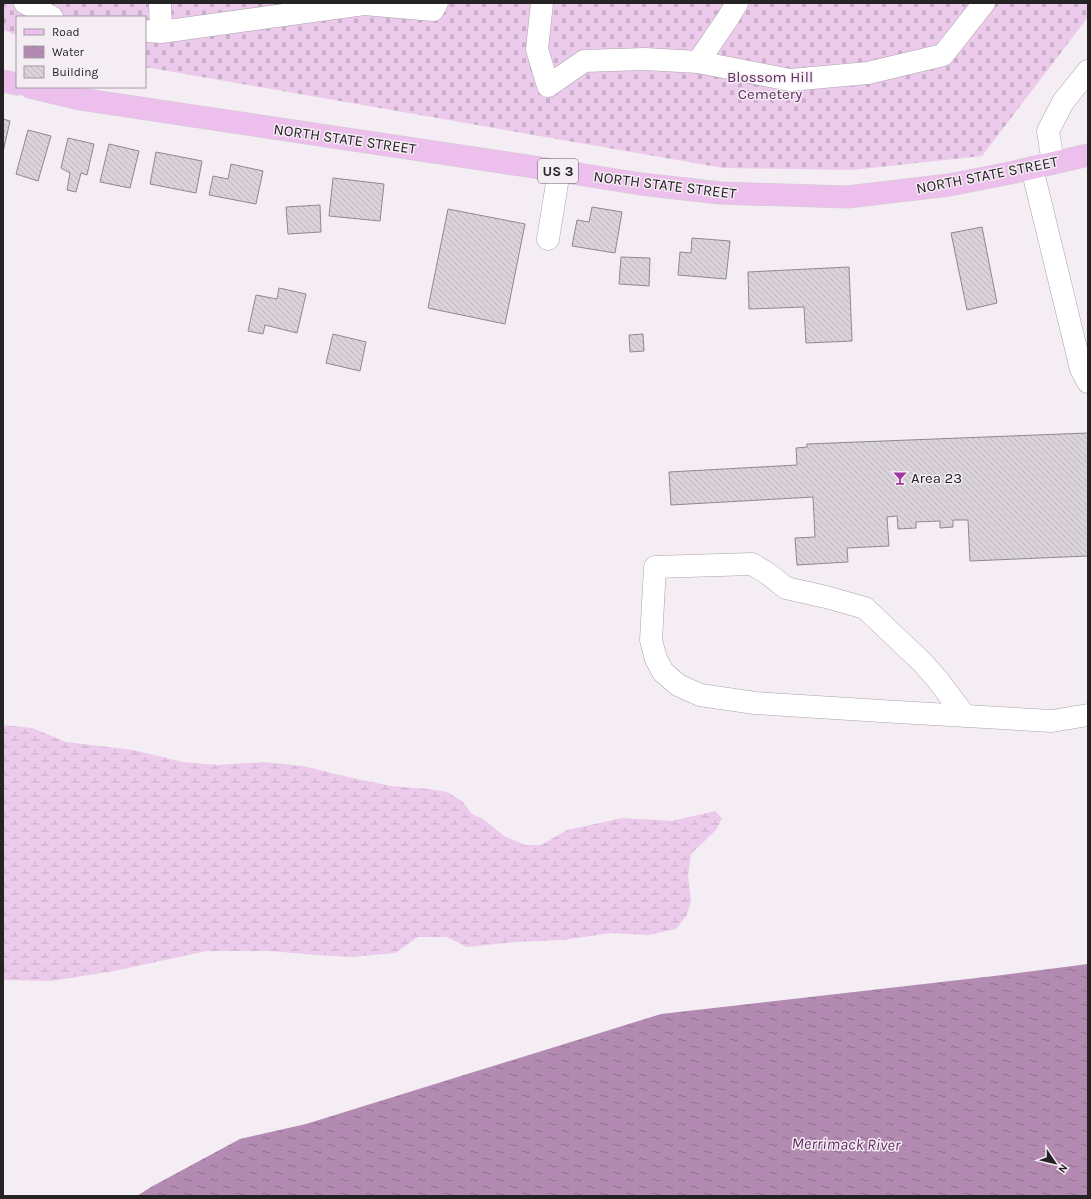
<svg xmlns="http://www.w3.org/2000/svg" width="1091" height="1199" font-family="Karla,sans-serif">
<style>
.wetland{fill:url(#wetland-marsh)}
.cemetery{fill:url(#cemetery-stones)}
.water{fill:url(#water-ripples)}
.building{fill:url(#building-back-hatch);stroke:#8f888e}
.lines{fill:none;stroke-linecap:round;stroke-linejoin:round}
.minor-casing{stroke:#aaa3aa;stroke-width:23}
.major-casing{stroke:#cfcecf;stroke-width:23}
.minor{stroke:#fff;stroke-width:22}
.major{stroke:#edbfec;stroke-width:22}
.labels{text-anchor:middle;dominant-baseline:central;stroke-width:3;stroke-linejoin:round;paint-order:stroke}
.shield{fill:#f5edf4;stroke:#635f62;stroke-width:1}
.shield-label{font-size:14px;font-weight:bold;fill:#252224}
.park-label{font-size:15px;fill:#612e61;stroke:#f5edf4}
.street-label{font-size:15px;fill:#252224;stroke:#f5edf4}
.poi-label{font-size:15px;fill:#252224;stroke:#f5edf4;text-anchor:start}
.water-label{font-size:16px;font-style:italic;fill:#5f2c5f;stroke:#f5edf4}
</style>
<defs>
<pattern id="wetland-marsh" width="20" height="14" patternUnits="userSpaceOnUse"><rect width="20" height="14" fill="#eccaeb"/><path d="M1 5h8M5 5V1M11 12h8M15 12V8" fill="none" stroke="#caadc9"/></pattern>
<pattern id="cemetery-stones" width="16" height="16" patternUnits="userSpaceOnUse"><rect width="16" height="16" fill="#eccaeb"/><path d="M2 7V4a2 2 0 0 1 4 0v3zM10 15v-3a2 2 0 0 1 4 0v3z" fill="#caadc9"/></pattern>
<pattern id="water-ripples" width="26" height="14" patternUnits="userSpaceOnUse"><rect width="26" height="14" fill="#b38ab1"/><path d="M2 4q2-2 4 0t4 0M15 11q2-2 4 0t4 0" fill="none" stroke="#917090"/></pattern>
<pattern id="building-back-hatch" width="6" height="6" patternUnits="userSpaceOnUse"><rect width="6" height="6" fill="#dad3da"/><path d="M-1 5l2 2M0 0l6 6M5-1l2 2" fill="none" stroke="#bbb5bb"/></pattern>
</defs>
<rect width="100%" height="100%" fill="#f5edf4"/>
<!-- wetland -->
<path class="wetland" d="M3 725 32 728 66 742 133 750 183 762 218 765 264 762 303 766 352 778 391 786 429 789 447 792 462 801 472 814 483 819 504 836 525 845H541L567 830 623 818 672 821 715 811 722 818 716 830 691 854 688 876 691 900 687 915 676 929 648 935 610 933 564 940 514 942 467 947 447 937H418L395 953 353 957 317 955 270 951H207L114 971 51 981 3 980Z"/>
<!-- cemetery -->
<path class="cemetery" d="M3 3H1088V17L982 156 852 170 723 168 145 67V17H17V35L3 30Z"/>
<!-- water -->
<path class="water" d="M1088 964V1196H137L151 1187 240 1139 306 1124 661 1014 994 976Z"/>
<!-- building -->
<path class="building" d="M3 119 10 121 3 152Z
M28 130 51 136 38 181 16 174Z
M68 138 94 144 87 175 81 173 76 192 67 190 70 173 61 168Z
M109 144 139 151 130 188 100 182Z
M156 152 202 161 196 193 150 184Z
M231 164 263 171 256 204 209 195 213 176 228 179Z
M333 178 384 184 380 221 329 216Z
M320 205 321 232 288 234 286 207Z
M592 207 622 212 615 253 572 246 577 220 589 222Z
M448 209 525 224 505 324 428 308Z
M982 227 997 303 967 310 951 233Z
M692 238 730 241 726 279 678 275 680 252 691 253Z
M621 257 650 258 649 286 619 284Z
M849 267 852 341 806 343 804 307 749 309 748 272Z
M279 288 306 294 297 333 265 325 263 334 248 331 256 295 277 299Z
M333 334 366 342 360 371 326 363Z
M643 334 644 351 630 352 629 335Z
M1088 433V556L970 561 968 520H953V527L940 528V521L916 522V528L898 529 897 516 887 517 889 546 847 548 848 562 797 565 795 538 815 537 813 497 671 505 669 472 797 465 796 448 807 447V444Z"/>
<g class="lines">
<defs>
<path id="minor" d="M25 3 52 17
M160 3 161 32
M542 3 537 49 548 86 584 61 645 59 698 62 790 80 868 73 943 55 984 3
M145 31 161 32 364 4 433 10 437 3
M698 62 728 18 737 3
M1053 163 1048 131 1063 102 1088 71
M1032 168 1081 369 1088 382
M548 239 559 171
M965 716 937 679 922 662 865 608 826 597 786 588 767 573 752 564 655 567 651 640 656 659 663 672 678 685 700 695 755 703 881 711 1052 721 1088 715"/>
<path id="major" d="M3 81 17 84
M30 87 80 99 534 167 641 184 720 193 847 197 949 185 1010 173 1088 155"/>
</defs>
<!-- minor casing -->
<use href="#minor" class="minor-casing"/>
<!-- major casing -->
<use href="#major" class="major-casing"/>
<!-- minor -->
<use href="#minor" class="minor"/>
<!-- major -->
<use href="#major" class="major"/>
</g>
<!-- icons -->
<defs>
<symbol id="bar-bare" viewBox="-9 -9 18 18"><path d="M-6-5H6L.8 .8V4.5H3.5V6h-7V4.5H-.8V.8Z" fill="#9d389e" stroke="#f5edf4" stroke-width="2.5" paint-order="stroke"/></symbol>
</defs>
<g fill-rule="evenodd">
<use href="#bar-bare" x="890" y="468" width="20" height="20"/>
</g>
<g class="labels">
<!-- shield labels -->
<rect class="shield" x="538" y="159" width="40" height="24" rx="3"/>
<g class="shield-label">
<text x="558" y="171">US 3</text>
</g>
<!-- park labels -->
<g class="park-label">
<text x="770" y="77">Blossom Hill<tspan x="770" dy="17">Cemetery</tspan></text>
</g>
<!-- street labels -->
<g class="street-label">
<text transform="translate(345 139) rotate(8)">NORTH STATE STREET</text>
<text transform="translate(987 175) rotate(-11)">NORTH STATE STREET</text>
<text transform="translate(665 185) rotate(7)">NORTH STATE STREET</text>
</g>
<!-- poi labels -->
<g class="poi-label">
<text x="911" y="478">Area 23</text>
</g>
<!-- water labels -->
<g class="water-label">
<text transform="translate(846 1144) rotate(1)">Merrimack River</text>
</g>
</g>
<!-- border -->
<rect width="1091" height="1199" fill="none" stroke="#252224" stroke-width="8"/>
<!-- legend -->
<rect x="16" y="16" width="130" height="72" fill="#f5edf4" stroke="#a29ca1"/>
<rect x="24" y="29" width="20" height="6" fill="#edbfec" stroke="#a29ca1"/>
<text x="52" y="36" font-size="12" fill="#252224">Road</text>
<rect x="24" y="46" width="20" height="12" fill="url(#water-ripples)" stroke="#a29ca1"/>
<text x="52" y="56" font-size="12" fill="#252224">Water</text>
<rect x="24" y="66" width="20" height="12" fill="url(#building-back-hatch)" stroke="#a29ca1"/>
<text x="52" y="76" font-size="12" fill="#252224">Building</text>
<!-- north arrow -->
<g transform="translate(1055 1163) rotate(125)" stroke="#f5edf4" stroke-width="3" paint-order="stroke">
<path d="M0-3L7 15L0 10L-7 15Z" fill="#252224"/>
<text y="-6" font-size="11" font-weight="bold" text-anchor="middle" fill="#252224">N</text>
</g>
</svg>
